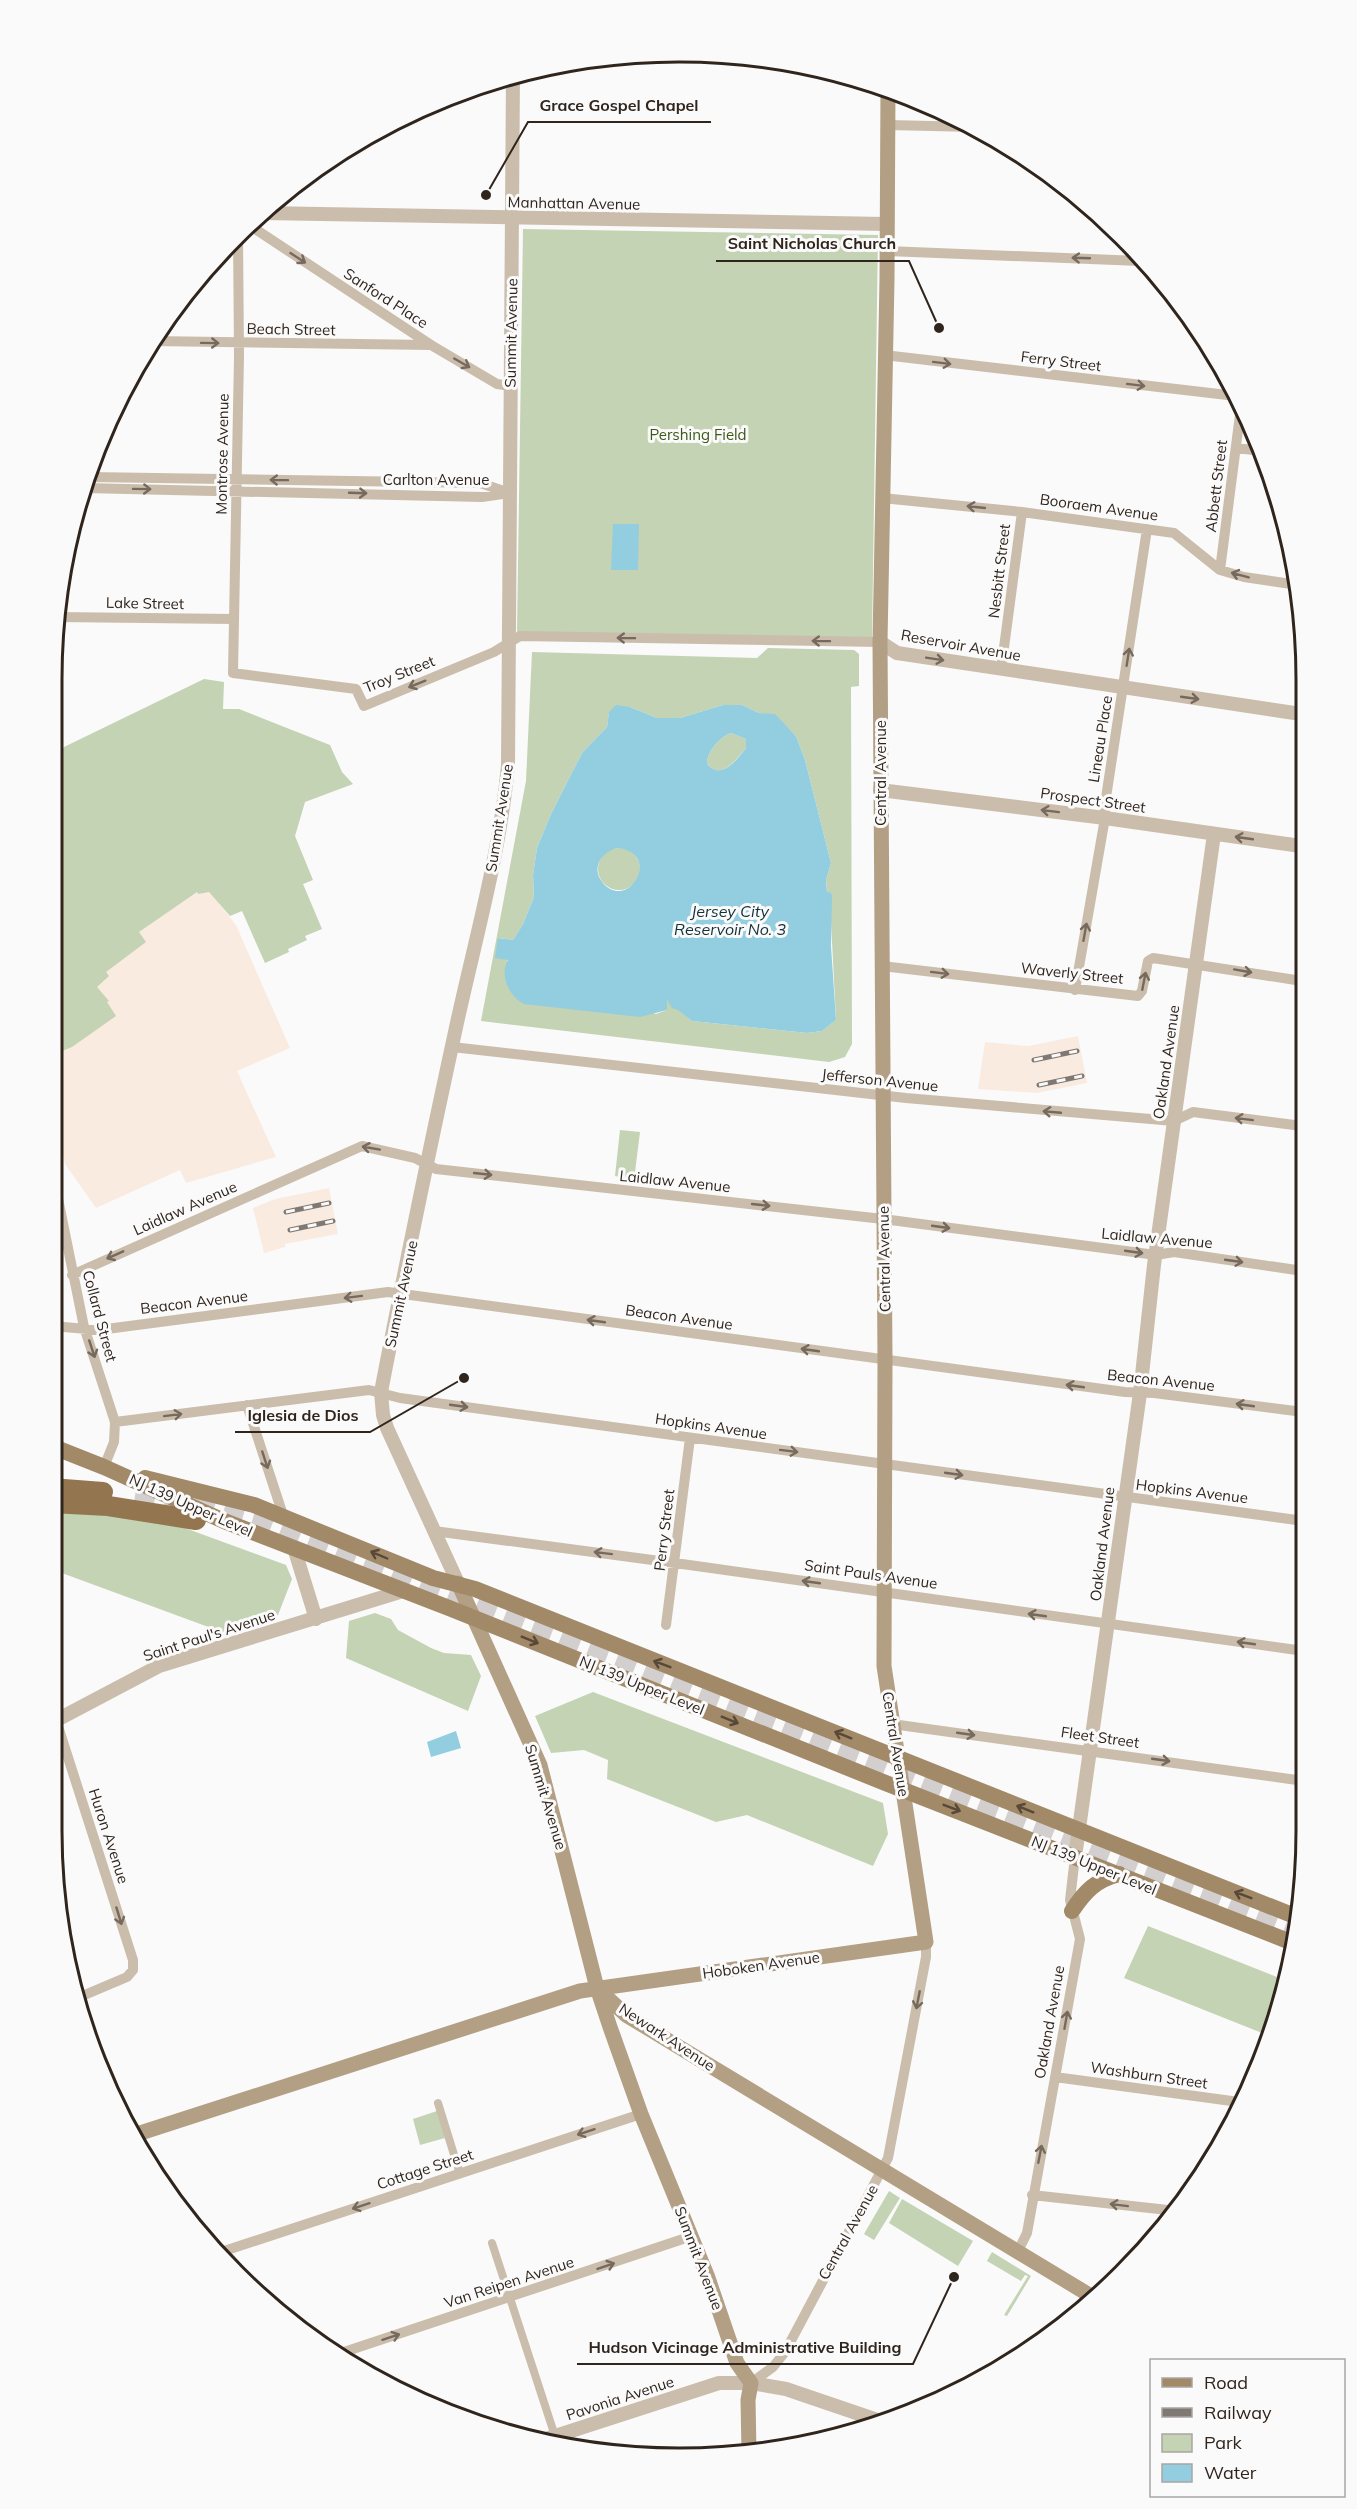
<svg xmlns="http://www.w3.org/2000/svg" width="1357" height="2509" font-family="Mulish,sans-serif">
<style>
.built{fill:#faebe1}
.green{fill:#c3d3b3;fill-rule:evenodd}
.water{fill:#92cedf;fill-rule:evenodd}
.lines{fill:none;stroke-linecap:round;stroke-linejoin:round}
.motorway-tunnel{stroke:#d2cfce;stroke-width:20;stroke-dasharray:20 10;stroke-linecap:butt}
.pedestrian{stroke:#cbbdab;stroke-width:8}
.minor{stroke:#cbbdab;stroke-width:10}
.tertiary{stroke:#cbbdab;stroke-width:14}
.secondary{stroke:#b39f84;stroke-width:15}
.primary{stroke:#a28968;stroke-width:16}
.motorway{stroke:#93764f;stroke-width:20}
.rail-casing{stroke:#7f7873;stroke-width:5}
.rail{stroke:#fafafa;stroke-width:3;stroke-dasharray:9;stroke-linecap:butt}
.oneway{stroke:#76695d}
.oneway2{stroke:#584837}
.labels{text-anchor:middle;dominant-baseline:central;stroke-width:6;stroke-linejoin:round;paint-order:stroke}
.street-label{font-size:15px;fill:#30251d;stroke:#fafafa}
.park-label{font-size:15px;fill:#3c5717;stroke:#fafafa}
.water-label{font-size:16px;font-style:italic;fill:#133139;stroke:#fafafa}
.rim{fill:none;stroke:#30251d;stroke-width:3}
.leader{fill:none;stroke:#30251d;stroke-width:2}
.callout-dot{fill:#30251d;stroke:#fafafa;stroke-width:2}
.callout-label{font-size:16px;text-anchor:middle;font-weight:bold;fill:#30251d;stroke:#fafafa;stroke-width:6;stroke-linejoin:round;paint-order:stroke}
</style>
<rect width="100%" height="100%" fill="#fafafa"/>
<!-- built -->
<path class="built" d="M52 782 158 836 198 894 209 891 236 925 290 1048 237 1071 276 1157 186 1183 180 1170 96 1208 65 1164 52 1106Z
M1078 1036 1087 1083 1037 1093 978 1089 985 1042 1028 1046Z
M329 1188 338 1234 285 1244V1247L264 1253 253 1208 275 1199Z"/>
<!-- green -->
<path class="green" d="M523 229 878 235 872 639 517 633Z
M768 648 854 650 859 654V686L851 687 852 1044 845 1057 829 1062 481 1021 526 781 532 652 757 658ZM723 705H742L759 713 775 715 796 736 805 760 831 863 826 880 831 922 836 1020 822 1031 807 1033 692 1021 667 1000V1010L656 1014 508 962 499 938 513 940 523 924 534 897 533 875 537 848 551 814 582 753 607 727 609 713 630 707 657 718H680Z
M204 679 224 682 223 709H239L330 745 342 772 353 784 305 802 295 836 313 880 303 884 322 929 305 936 307 940 288 949 289 952 265 963 242 911 230 916 209 892 198 894 197 892 139 932 146 942 106 972 109 976 97 987 109 1001 107 1002 116 1016 72 1047 52 1055V760L64 747Z
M731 733 746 739V748C736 759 722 781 707 764 707 751 720 737 731 733Z
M598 869a21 21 0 1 1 42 0a21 21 0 1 1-42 0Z
M620 1130 640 1132 634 1180 615 1176Z
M51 1479 286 1565 292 1579 278 1615 222 1632 51 1569Z
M375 1613 391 1619 398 1630 431 1648 444 1653 471 1655 481 1676 468 1711 346 1658 349 1621Z
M593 1692 883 1803 888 1834 873 1866 747 1815 716 1822 607 1779 608 1760 584 1750 551 1753 535 1716Z
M1148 1926 1287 1981 1285 1993 1267 2035 1124 1978Z
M437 2111 445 2138 420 2145 413 2119Z
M889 2191 900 2198 874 2240 864 2234Z
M902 2199 973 2241 958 2266 889 2223Z
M992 2252 1031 2276 1007 2316 1004 2315 1028 2276 1025 2275 1021 2281 987 2261Z"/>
<!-- water -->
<path class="water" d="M613 524H639L638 570H611Z
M616 705 630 707 657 718H680L723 705H742L759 713 775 714 796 736 805 760 831 863 826 880 827 891 832 894 831 946 836 1020 822 1031 807 1033 692 1021 678 1010 672 1008 667 1000V1010L640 1017 524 1004C509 996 499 975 508 960L495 958 498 938 513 940 523 924 534 897 533 875 537 848 551 814 582 753 607 727 609 712ZM731 733 746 739V748C737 759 722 781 707 764 707 751 720 737 731 733ZM618 848C663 854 628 912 603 883 590 868 602 851 618 848Z
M456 1731 461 1748 431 1757 427 1742Z"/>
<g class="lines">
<!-- motorway-tunnel -->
<path class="motorway-tunnel" d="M135 1496 206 1507 269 1525 1295 1931"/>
<!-- pedestrian -->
<path class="pedestrian" d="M438 2103 460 2174
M492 2243 555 2436"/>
<!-- minor -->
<path class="minor" d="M888 125 975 127
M249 225 431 345 497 384 511 386
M238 235 239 356 233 673 356 689 364 706 494 652 520 636 880 642
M887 251 1140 261
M152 341 430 345
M884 355 1236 396
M1236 448 1262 451
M84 488 482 497 510 493 480 483 89 477
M882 498 1022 512 1174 533 1220 570 1244 577 1298 585
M1220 570 1241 407
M56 617 234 619
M1001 670 1022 512
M882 966 1138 996 1142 991 1148 961 1153 958 1302 981
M1075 990 1105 818V804L1147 529
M452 1047 906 1098 1174 1121 1193 1112 1302 1126
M52 1169 84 1327 115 1422 114 1442 104 1467
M72 1275 362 1146 415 1158 436 1169 883 1219 1156 1255 1174 1252 1303 1271
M52 1326 99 1330 388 1292 1125 1392 1154 1393 1303 1412
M247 1405 283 1515
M115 1422 369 1390 400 1398 1304 1521
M434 1531 675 1563 1304 1651
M666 1625 690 1438
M56 1720 133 1960V1970L127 1977 75 1999
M892 1724 1304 1781
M1055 2077 1239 2102
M1032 2195 1177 2211
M1018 2251 1027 2233 1080 1939 1070 1900 1075 1857
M218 2253 641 2114
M335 2355 692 2236
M751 2383 773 2367 785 2352 888 2158 926 1957V1942"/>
<!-- tertiary -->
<path class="tertiary" d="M262 213 886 224
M880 642 897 653 1301 714
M880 790 1105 818 1301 846
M294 1548 316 1619
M458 1583 387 1428 383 1415 381 1392C404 1272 429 1152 455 1032 474 943 500 855 508 765L513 73
M51 1723 159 1666 403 1591
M1075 1857 1140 1393 1154 1265 1214 834
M540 2441 719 2383H751L786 2389 883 2422"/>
<!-- secondary -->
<path class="secondary" d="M458 1583 540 1765 597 1988 610 2027 641 2114 707 2275 737 2363 751 2383 748 2400 749 2452
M599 1990 626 2015 1096 2299
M131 2136 580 1991 926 1942 884 1666 885 1360 880 642 887 279 888 88"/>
<!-- primary -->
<path class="primary" d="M51 1446 104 1467 224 1521 449 1608 883 1782 1293 1943
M145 1478 254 1505 433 1578 475 1589 1297 1917
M1072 1911C1085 1891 1096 1880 1119 1874"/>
<!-- motorway -->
<path class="motorway" d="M51 1488 103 1492
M51 1503 108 1506 196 1520"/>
<defs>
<path id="rail" d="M1034 1060 1077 1051
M1039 1085 1082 1076
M286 1212 329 1203
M290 1230 333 1221"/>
</defs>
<!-- rail casing -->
<use href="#rail" class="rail-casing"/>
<!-- rail -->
<use href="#rail" class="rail"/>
</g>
<!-- one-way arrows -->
<defs><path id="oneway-shaft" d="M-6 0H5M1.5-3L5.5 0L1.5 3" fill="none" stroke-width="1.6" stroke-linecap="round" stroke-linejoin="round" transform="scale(1.5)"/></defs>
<g class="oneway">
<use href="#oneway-shaft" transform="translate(298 258) rotate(33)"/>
<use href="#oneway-shaft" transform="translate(1081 258) rotate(-178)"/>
<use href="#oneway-shaft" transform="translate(210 343) rotate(1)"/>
<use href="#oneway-shaft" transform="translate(462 363) rotate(30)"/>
<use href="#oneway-shaft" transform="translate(942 363) rotate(7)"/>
<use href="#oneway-shaft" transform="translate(1136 385) rotate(7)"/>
<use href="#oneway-shaft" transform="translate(279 480) rotate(-179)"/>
<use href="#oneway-shaft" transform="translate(142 489) rotate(1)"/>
<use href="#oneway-shaft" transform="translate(358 493) rotate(2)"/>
<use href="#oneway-shaft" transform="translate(976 507) rotate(-174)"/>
<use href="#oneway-shaft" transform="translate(1240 575) rotate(-165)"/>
<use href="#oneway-shaft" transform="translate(626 638) rotate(-179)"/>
<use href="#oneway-shaft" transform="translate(821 641) rotate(-179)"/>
<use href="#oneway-shaft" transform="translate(1128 657) rotate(-81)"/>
<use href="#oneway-shaft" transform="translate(935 659) rotate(9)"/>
<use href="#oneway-shaft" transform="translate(417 684) rotate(158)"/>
<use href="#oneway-shaft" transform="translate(1190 698) rotate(8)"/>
<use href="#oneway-shaft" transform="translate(1050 811) rotate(-173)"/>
<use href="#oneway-shaft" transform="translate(1244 838) rotate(-172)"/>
<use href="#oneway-shaft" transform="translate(1085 932) rotate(-80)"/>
<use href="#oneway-shaft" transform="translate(1243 971) rotate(10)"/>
<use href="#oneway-shaft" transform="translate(940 973) rotate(7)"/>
<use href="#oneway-shaft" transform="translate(1144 981) rotate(-79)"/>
<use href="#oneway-shaft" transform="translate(1052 1112) rotate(-175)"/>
<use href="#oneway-shaft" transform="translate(1244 1119) rotate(-173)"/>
<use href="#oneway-shaft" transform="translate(371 1148) rotate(-170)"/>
<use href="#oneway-shaft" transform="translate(483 1174) rotate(6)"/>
<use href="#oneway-shaft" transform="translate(761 1205) rotate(6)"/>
<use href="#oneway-shaft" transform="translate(941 1227) rotate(8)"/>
<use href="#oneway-shaft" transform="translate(1134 1252) rotate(8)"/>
<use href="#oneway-shaft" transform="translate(115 1255) rotate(156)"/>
<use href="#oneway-shaft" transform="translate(1234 1261) rotate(8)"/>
<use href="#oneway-shaft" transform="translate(353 1297) rotate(173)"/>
<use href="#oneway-shaft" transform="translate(596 1321) rotate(-172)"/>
<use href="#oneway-shaft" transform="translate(92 1349) rotate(72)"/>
<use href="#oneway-shaft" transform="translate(810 1350) rotate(-172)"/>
<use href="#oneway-shaft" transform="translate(1075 1386) rotate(-172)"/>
<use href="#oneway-shaft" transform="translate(1245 1405) rotate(-172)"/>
<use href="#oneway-shaft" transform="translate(459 1406) rotate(8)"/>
<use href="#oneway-shaft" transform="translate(173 1415) rotate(-7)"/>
<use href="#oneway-shaft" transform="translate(789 1451) rotate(7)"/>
<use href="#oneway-shaft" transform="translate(265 1460) rotate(72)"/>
<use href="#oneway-shaft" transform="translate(954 1474) rotate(8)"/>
<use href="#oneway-shaft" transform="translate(603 1553) rotate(-173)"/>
<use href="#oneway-shaft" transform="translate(811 1582) rotate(-172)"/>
<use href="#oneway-shaft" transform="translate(1037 1615) rotate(-172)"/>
<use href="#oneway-shaft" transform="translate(1246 1643) rotate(-172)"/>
<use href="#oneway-shaft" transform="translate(966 1734) rotate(8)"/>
<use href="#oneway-shaft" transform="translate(1161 1760) rotate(8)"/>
<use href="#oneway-shaft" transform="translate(119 1916) rotate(73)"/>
<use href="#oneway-shaft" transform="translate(918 2000) rotate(101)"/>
<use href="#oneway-shaft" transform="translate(1066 2020) rotate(-80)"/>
<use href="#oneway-shaft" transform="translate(586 2132) rotate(162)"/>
<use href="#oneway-shaft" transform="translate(1040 2154) rotate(-79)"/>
<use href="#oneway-shaft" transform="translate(1119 2205) rotate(-173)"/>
<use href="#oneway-shaft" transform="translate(361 2206) rotate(162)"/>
<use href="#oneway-shaft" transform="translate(606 2266) rotate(-19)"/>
<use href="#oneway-shaft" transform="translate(391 2337) rotate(-18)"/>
</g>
<g class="oneway2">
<use href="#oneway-shaft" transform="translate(379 1555) rotate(-157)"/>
<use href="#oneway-shaft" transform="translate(530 1640) rotate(22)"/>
<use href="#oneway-shaft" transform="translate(662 1664) rotate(-159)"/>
<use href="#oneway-shaft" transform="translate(730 1720) rotate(22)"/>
<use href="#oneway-shaft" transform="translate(843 1735) rotate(-158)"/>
<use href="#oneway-shaft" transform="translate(952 1808) rotate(21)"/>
<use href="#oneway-shaft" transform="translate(1025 1809) rotate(-158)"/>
<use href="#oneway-shaft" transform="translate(1243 1895) rotate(-159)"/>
</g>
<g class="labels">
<!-- street labels -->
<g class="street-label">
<text transform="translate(574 203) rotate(1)">Manhattan Avenue</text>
<text transform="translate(386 298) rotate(33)">Sanford Place</text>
<text transform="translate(291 329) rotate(1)">Beach Street</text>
<text transform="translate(511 333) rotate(-89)">Summit Avenue</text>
<text transform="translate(1061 361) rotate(7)">Ferry Street</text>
<text transform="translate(222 454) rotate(-89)">Montrose Avenue</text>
<text x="436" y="479">Carlton Avenue</text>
<text transform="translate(1216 486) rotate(-83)">Abbett Street</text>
<text transform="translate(1099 507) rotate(8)">Booraem Avenue</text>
<text transform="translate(999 571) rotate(-83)">Nesbitt Street</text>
<text transform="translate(145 603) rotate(1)">Lake Street</text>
<text transform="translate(961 645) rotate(10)">Reservoir Avenue</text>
<text transform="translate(399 674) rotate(-22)">Troy Street</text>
<text transform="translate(1100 739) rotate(-81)">Lineau Place</text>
<text transform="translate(880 773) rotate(-90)">Central Avenue</text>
<text transform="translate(1093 800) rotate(8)">Prospect Street</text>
<text transform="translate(499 818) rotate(-81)">Summit Avenue</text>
<text transform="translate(1072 973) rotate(6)">Waverly Street</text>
<text transform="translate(1166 1062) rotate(-82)">Oakland Avenue</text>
<text transform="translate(880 1080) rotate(6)">Jefferson Avenue</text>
<text transform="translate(675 1181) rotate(6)">Laidlaw Avenue</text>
<text transform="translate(185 1208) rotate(-24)">Laidlaw Avenue</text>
<text transform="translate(1157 1238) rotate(5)">Laidlaw Avenue</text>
<text transform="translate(884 1259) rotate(-91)">Central Avenue</text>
<text transform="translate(401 1294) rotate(-78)">Summit Avenue</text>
<text transform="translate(194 1302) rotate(-7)">Beacon Avenue</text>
<text transform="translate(100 1316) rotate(75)">Collard Street</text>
<text transform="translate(679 1317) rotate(8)">Beacon Avenue</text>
<text transform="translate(1161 1380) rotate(6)">Beacon Avenue</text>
<text transform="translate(711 1426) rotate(8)">Hopkins Avenue</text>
<text transform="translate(1192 1491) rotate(7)">Hopkins Avenue</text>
<text transform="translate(191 1505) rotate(24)">NJ 139 Upper Level</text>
<text transform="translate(664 1530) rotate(-83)">Perry Street</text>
<text transform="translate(1102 1544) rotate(-83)">Oakland Avenue</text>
<text transform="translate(871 1574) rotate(8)">Saint Pauls Avenue</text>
<text transform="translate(209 1635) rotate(-18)">Saint Paul's Avenue</text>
<text transform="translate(642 1685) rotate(22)">NJ 139 Upper Level</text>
<text transform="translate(1100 1737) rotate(8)">Fleet Street</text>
<text transform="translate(896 1744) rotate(81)">Central Avenue</text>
<text transform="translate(546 1797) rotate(73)">Summit Avenue</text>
<text transform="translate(109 1836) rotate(72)">Huron Avenue</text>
<text transform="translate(1094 1865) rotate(22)">NJ 139 Upper Level</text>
<text transform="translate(761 1965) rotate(-8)">Hoboken Avenue</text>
<text transform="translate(1049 2022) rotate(-80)">Oakland Avenue</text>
<text transform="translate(667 2037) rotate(33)">Newark Avenue</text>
<text transform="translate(1149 2075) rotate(8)">Washburn Street</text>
<text transform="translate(425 2169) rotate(-18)">Cottage Street</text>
<text transform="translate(848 2232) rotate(-61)">Central Avenue</text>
<text transform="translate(699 2258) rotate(69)">Summit Avenue</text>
<text transform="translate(509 2282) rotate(-18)">Van Reipen Avenue</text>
<text transform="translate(620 2398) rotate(-18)">Pavonia Avenue</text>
</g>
<!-- park labels -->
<g class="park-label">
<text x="698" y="434">Pershing Field</text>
</g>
<!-- water labels -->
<g class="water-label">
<text x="730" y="911">Jersey City<tspan x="730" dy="18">Reservoir No. 3</tspan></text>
</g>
</g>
<!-- crop -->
<path d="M0 0H1357V2509H0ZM679 62H679A617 617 0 0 1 1296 679V1831A617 617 0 0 1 679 2448H679A617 617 0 0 1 62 1831V679A617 617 0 0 1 679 62Z" fill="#fafafa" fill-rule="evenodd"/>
<path class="rim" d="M679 62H679A617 617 0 0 1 1296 679V1831A617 617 0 0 1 679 2448H679A617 617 0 0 1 62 1831V679A617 617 0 0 1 679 62Z"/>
<!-- callouts -->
<path class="leader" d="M486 195L528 122H711M939 328L909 261H716M464 1378L370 1432H235M954 2277L913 2364H577"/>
<g class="callout-dot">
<circle cx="486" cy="195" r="6"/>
<circle cx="939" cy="328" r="6"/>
<circle cx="464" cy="1378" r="6"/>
<circle cx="954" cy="2277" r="6"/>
</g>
<g class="callout-label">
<text x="619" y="111">Grace Gospel Chapel</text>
<text x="812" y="249">Saint Nicholas Church</text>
<text x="303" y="1421">Iglesia de Dios</text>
<text x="745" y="2353">Hudson Vicinage Administrative Building</text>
</g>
<!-- legend -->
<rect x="1150" y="2359" width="195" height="138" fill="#fafafa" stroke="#a9a5a2" stroke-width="1.5"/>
<rect x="1162" y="2378" width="30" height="9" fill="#a28968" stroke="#a9a5a2" stroke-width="1.5"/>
<text x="1204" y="2389" font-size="18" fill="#30251d">Road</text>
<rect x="1162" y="2408" width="30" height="9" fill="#7f7873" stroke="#a9a5a2" stroke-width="1.5"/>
<text x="1204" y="2419" font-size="18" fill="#30251d">Railway</text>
<rect x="1162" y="2434" width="30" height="18" fill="#c3d3b3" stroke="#a9a5a2" stroke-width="1.5"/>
<text x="1204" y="2449" font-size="18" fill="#30251d">Park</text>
<rect x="1162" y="2464" width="30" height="18" fill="#92cedf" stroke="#a9a5a2" stroke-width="1.5"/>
<text x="1204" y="2479" font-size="18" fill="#30251d">Water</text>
</svg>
